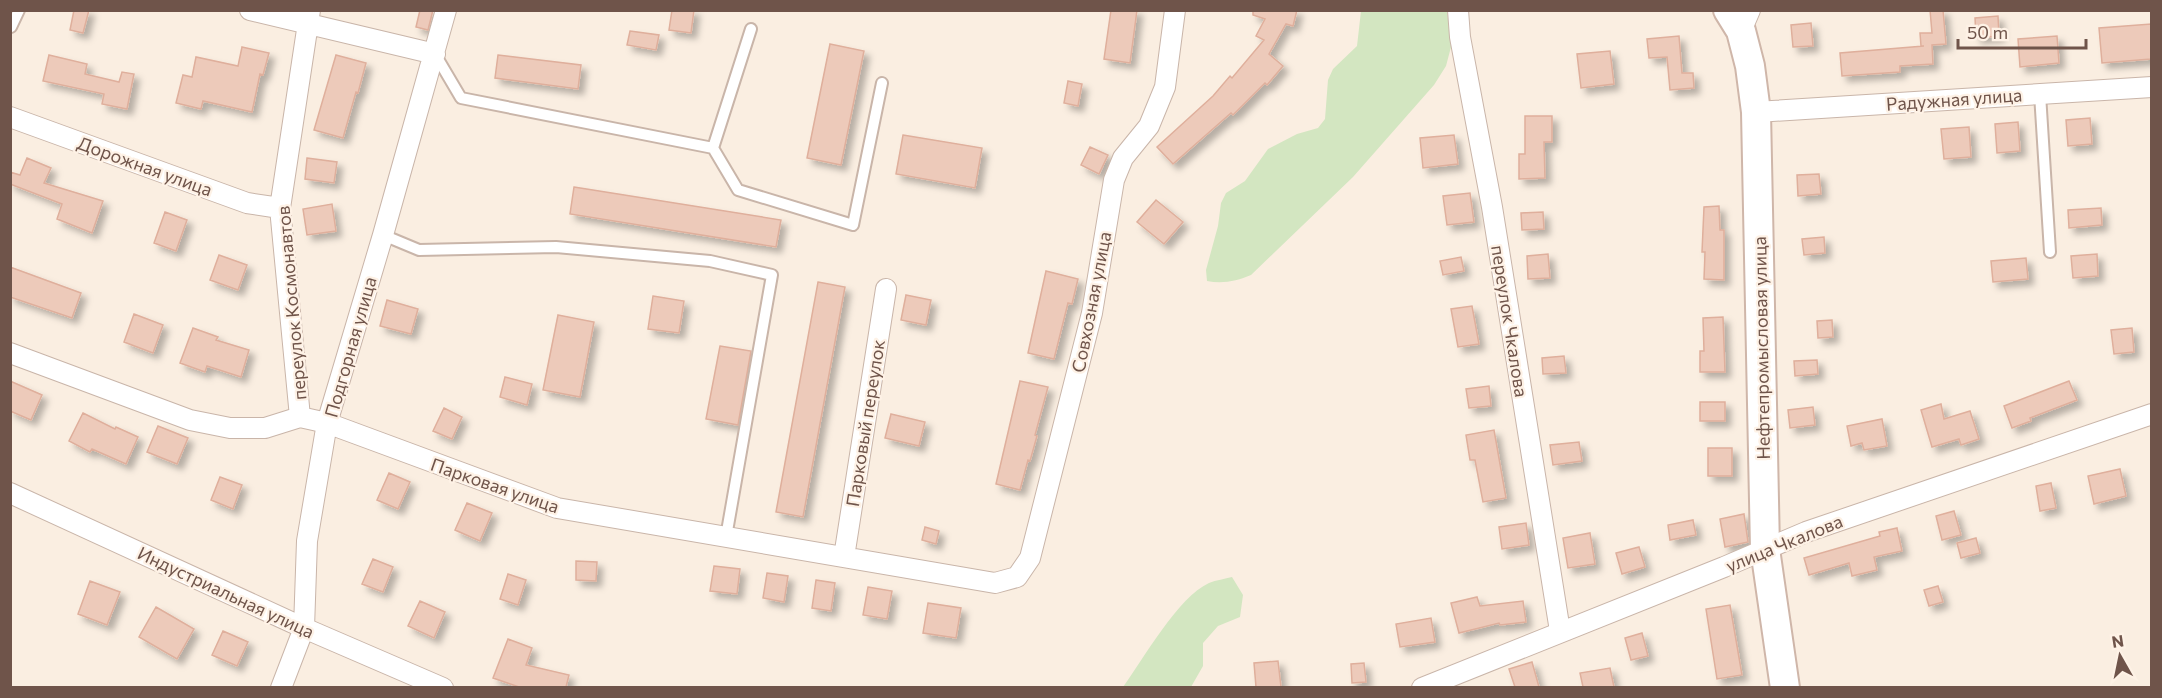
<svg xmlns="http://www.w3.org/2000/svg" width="2162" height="698" font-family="Commissioner,sans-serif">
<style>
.green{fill:#d3e6c1}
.building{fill:#edcaba;stroke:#dfaf9c;stroke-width:1.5;filter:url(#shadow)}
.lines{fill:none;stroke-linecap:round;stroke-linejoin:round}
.lane-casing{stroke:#c9b5a9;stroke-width:14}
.street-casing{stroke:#c9b5a9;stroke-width:22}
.secondary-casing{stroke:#cfb6a9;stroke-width:32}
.lane{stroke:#fff;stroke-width:10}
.street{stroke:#fff;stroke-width:20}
.secondary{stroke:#fff;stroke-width:28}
.labels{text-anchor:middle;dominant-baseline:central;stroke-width:4.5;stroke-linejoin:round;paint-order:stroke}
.street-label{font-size:18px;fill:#6f544a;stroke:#fef2e6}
</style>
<defs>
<filter id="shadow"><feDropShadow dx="5.5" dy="5.5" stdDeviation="3" flood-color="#0004"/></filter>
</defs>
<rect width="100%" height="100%" fill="#faeee1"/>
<!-- green -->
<path class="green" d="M1361 11H1447L1451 47 1446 66 1434 85 1353 177 1251 275C1237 281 1223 284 1207 281L1206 270 1218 226 1221 203 1226 193 1245 181 1268 149 1297 134 1318 128 1325 119 1328 80 1333 69 1357 46Z
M1232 577 1243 595 1240 617 1218 626 1203 643V666L1191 687H1123C1144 658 1178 597 1209 583 1216 580 1225 579 1232 577Z"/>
<!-- building -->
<path class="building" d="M74 10H89L83 33 70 30Z
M420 10H433L428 30 416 27Z
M672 10H694L691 33 669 30Z
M1111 10H1137L1130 63 1104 59Z
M1253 10H1297L1293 26 1286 24 1269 54 1283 66 1267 85 1265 83 1233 115 1231 113 1173 164 1157 147 1213 96 1230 76 1232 78 1264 40 1256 36 1265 19 1253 15Z
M1930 10H1943L1946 44 1932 45 1933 64 1900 66V72L1842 76 1840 53 1924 46H1921L1920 33H1932Z
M1998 16 1999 36 1976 38 1975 18Z
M1811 23 1813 46 1793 47 1791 25Z
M2151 24V59L2102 63 2099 28Z
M630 31 659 35 656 50 627 45Z
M1679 36 1682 73H1693L1694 88 1670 90 1667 57 1649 58 1647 39Z
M2057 36 2059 63 2020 67 2018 39Z
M830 44 864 51 841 165 807 158Z
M242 47 269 53 263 75 260 74 252 112 203 101 201 109 176 103 183 75 192 77 196 57 238 66Z
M1610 51 1614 84 1581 88 1577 54Z
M49 55 87 64 85 74 119 82 122 72 134 74 127 109 102 104 104 94 43 81Z
M336 55 366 63 358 93 356 92 343 138 314 130Z
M498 55 581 65 578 89 495 78Z
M1068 81 1082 84 1078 106 1064 103Z
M1525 116H1552V142H1544L1545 178 1519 179V154H1525Z
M2090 118 2092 144 2068 146 2066 120Z
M2018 122 2020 151 1997 153 1995 124Z
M1969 127 1971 157 1944 159 1941 129Z
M903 135 982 148 975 188 896 174Z
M1454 135 1458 164 1423 168 1420 138Z
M1090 147 1108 155 1099 174 1081 165Z
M27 158 51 168 44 183 103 201 92 233 57 219 62 204 10 184V172L20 175Z
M307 158 337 162 334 183 305 179Z
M1819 174 1821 194 1798 196 1797 175Z
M574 187 781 220 776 247 570 214Z
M1470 193 1474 222 1447 225 1443 196Z
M1156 200 1183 222 1164 244 1137 222Z
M332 204 336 231 307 235 303 209Z
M1719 206 1720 230H1724V280L1704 279 1705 252H1702L1704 207Z
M2101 208 2102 225 2069 228 2068 210Z
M165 212 187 220 176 251 154 243Z
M1543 212 1544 229 1522 230 1521 213Z
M1824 237 1825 253 1804 255 1802 239Z
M1548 254 1550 278 1528 279 1527 256Z
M2097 254 2098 276 2073 278 2071 256Z
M219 255 247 265 238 290 210 280Z
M1461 257 1464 271 1443 275 1440 261Z
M2026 258 2028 279 1993 282 1991 261Z
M10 267 81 293 72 318 10 297Z
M1046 271 1078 279 1072 304 1068 303 1054 359 1028 353Z
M818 282 845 287 803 517 776 512Z
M906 295 931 300 926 325 901 320Z
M653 296 684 301 679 333 648 329Z
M387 300 418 309 411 334 380 326Z
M1472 306 1479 344 1458 347 1451 309Z
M134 314 163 325 153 353 124 342Z
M558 315 594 322 580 397 543 390Z
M1723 317 1725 372H1700V351H1704L1703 318Z
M1832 320 1833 337 1818 338 1817 321Z
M193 328 218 337 216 340 249 350 241 377 207 366 205 372 180 363Z
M2132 328 2134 352 2114 354 2111 330Z
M720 346 751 351 738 425 706 419Z
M1564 356 1566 373 1543 374 1542 358Z
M1817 360 1818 374 1795 376 1794 361Z
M505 377 532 384 527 405 500 397Z
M10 381 42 395 31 420 10 411Z
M1020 381 1048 387 1035 435 1037 436 1030 461 1028 460 1020 490 996 484Z
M2069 381 2077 400 2030 418 2031 421 2012 428 2004 406Z
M1489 386 1491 406 1469 408 1466 389Z
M1700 402H1725V421H1700Z
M1941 404 1944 419 1970 411 1979 439 1961 445 1959 439 1932 447 1921 410Z
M1813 407 1815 425 1790 428 1788 410Z
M444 408 462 417 452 439 433 431Z
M83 413 115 429 116 427 138 437 126 464 92 449 90 452 69 441Z
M891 414 925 422 919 446 885 438Z
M1882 419 1887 446 1864 450 1862 443 1851 446 1847 426Z
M158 426 188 438 177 464 147 452Z
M1494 430 1506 498 1483 502 1475 460H1470L1466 435Z
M1579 442 1582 461 1553 465 1550 445Z
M1708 448H1732V476H1708Z
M2120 469 2126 496 2094 504 2088 476Z
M389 473 410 482 398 509 377 500Z
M220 477 242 485 233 509 211 500Z
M2051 483 2056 508 2040 511 2036 486Z
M467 503 492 513 480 541 455 530Z
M1954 511 1961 535 1942 540 1936 516Z
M1744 514 1748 542 1725 547 1720 519Z
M1693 520 1696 535 1670 540 1668 525Z
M1526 523 1529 545 1502 549 1499 527Z
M925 527 939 531 936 544 922 540Z
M1897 528 1902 551 1874 557 1877 570 1852 576 1849 563 1809 575 1804 558 1880 536 1879 532Z
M1590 533 1595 564 1568 568 1563 538Z
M1976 538 1980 553 1961 558 1957 543Z
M1639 547 1645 567 1622 574 1616 553Z
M373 559 393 567 383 592 362 584Z
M576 561 597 562 596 581 576 580Z
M714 566 740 569 737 594 710 591Z
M767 573 788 576 784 602 763 598Z
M508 574 526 580 518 605 500 599Z
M816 580 835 583 831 611 812 608Z
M90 581 120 592 107 625 78 614Z
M1938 586 1943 602 1929 606 1924 590Z
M868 587 892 591 887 619 863 615Z
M1477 597 1480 606 1523 601 1526 622 1500 625 1499 623 1459 633 1451 603Z
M420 601 445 612 434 638 408 626Z
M928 603 961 608 956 638 923 633Z
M1730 605 1742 675 1717 679 1706 609Z
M156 607 194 629 177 659 139 637Z
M1431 618 1435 642 1400 647 1396 624Z
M223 631 248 642 237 666 212 655Z
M1642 633 1648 656 1631 660 1625 638Z
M508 639 532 648 526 665 569 675 566 687H519L493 678Z
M1278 661 1281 687H1256L1254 663Z
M1532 662 1539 687H1515L1509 669Z
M1364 663 1366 682 1352 683 1351 664Z
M1610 668 1614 687H1583L1580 673Z"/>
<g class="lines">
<defs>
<path id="lane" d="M11 27 19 10
M435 54 461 98 713 148 751 29
M2040 94 2050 252
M713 148 738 190 853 225 882 83
M383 235 419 250 556 247 710 261 772 275 726 537"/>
<path id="street" d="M250 10 435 54
M1458 10 1460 37 1492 207 1560 631
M1741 31 1750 10
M1756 112 2152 87
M10 117 247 203 280 208
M10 353 190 420 230 428H265L300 417 327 423 557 508 995 583 1017 577 1030 558 1092 313 1114 180 1123 158 1149 126 1165 87 1175 10
M300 417 280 208 310 10
M10 493 304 628 443 688
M844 557 886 289
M281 688 304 628 307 541 327 423 383 235 446 10
M1422 688 1724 567 1806 532 2152 414"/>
<path id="secondary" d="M1728 10 1741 31 1750 66 1756 112 1765 549 1785 688"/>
</defs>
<!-- lane casing -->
<use href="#lane" class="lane-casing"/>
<!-- street casing -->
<use href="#street" class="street-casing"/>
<!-- secondary casing -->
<use href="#secondary" class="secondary-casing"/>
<!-- lane -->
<use href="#lane" class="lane"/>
<!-- street -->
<use href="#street" class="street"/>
<!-- secondary -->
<use href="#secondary" class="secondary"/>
</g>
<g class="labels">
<!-- street labels -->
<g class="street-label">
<text transform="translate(1954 99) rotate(-4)">Радужная улица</text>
<text transform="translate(145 166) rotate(20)">Дорожная улица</text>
<text transform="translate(1091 302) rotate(-79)">Совхозная улица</text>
<text transform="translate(291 303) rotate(-95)">переулок Космонавтов</text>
<text transform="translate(1510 321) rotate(81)">переулок Чкалова</text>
<text transform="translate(350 347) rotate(-74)">Подгорная улица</text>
<text transform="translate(1761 348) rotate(-91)">Нефтепромысловая улица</text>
<text transform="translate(865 423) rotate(-81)">Парковый переулок</text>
<text transform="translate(495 485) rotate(19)">Парковая улица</text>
<text transform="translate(1784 543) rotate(-22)">улица Чкалова</text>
<text transform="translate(226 592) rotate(25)">Индустриальная улица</text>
</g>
</g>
<!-- border -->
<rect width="2162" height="698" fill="none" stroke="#6f544a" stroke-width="24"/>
<!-- north arrow -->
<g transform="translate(2120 656) rotate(351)" stroke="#fef2e6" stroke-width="4.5" paint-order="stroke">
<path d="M0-4.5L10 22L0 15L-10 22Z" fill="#6f544a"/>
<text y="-9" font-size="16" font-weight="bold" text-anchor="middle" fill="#6f544a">N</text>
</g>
<!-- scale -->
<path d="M1958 39v9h128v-9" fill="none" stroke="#6f544a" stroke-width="3"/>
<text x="1967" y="39" font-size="18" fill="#6f544a" stroke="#fef2e6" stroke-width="4.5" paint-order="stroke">50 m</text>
</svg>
